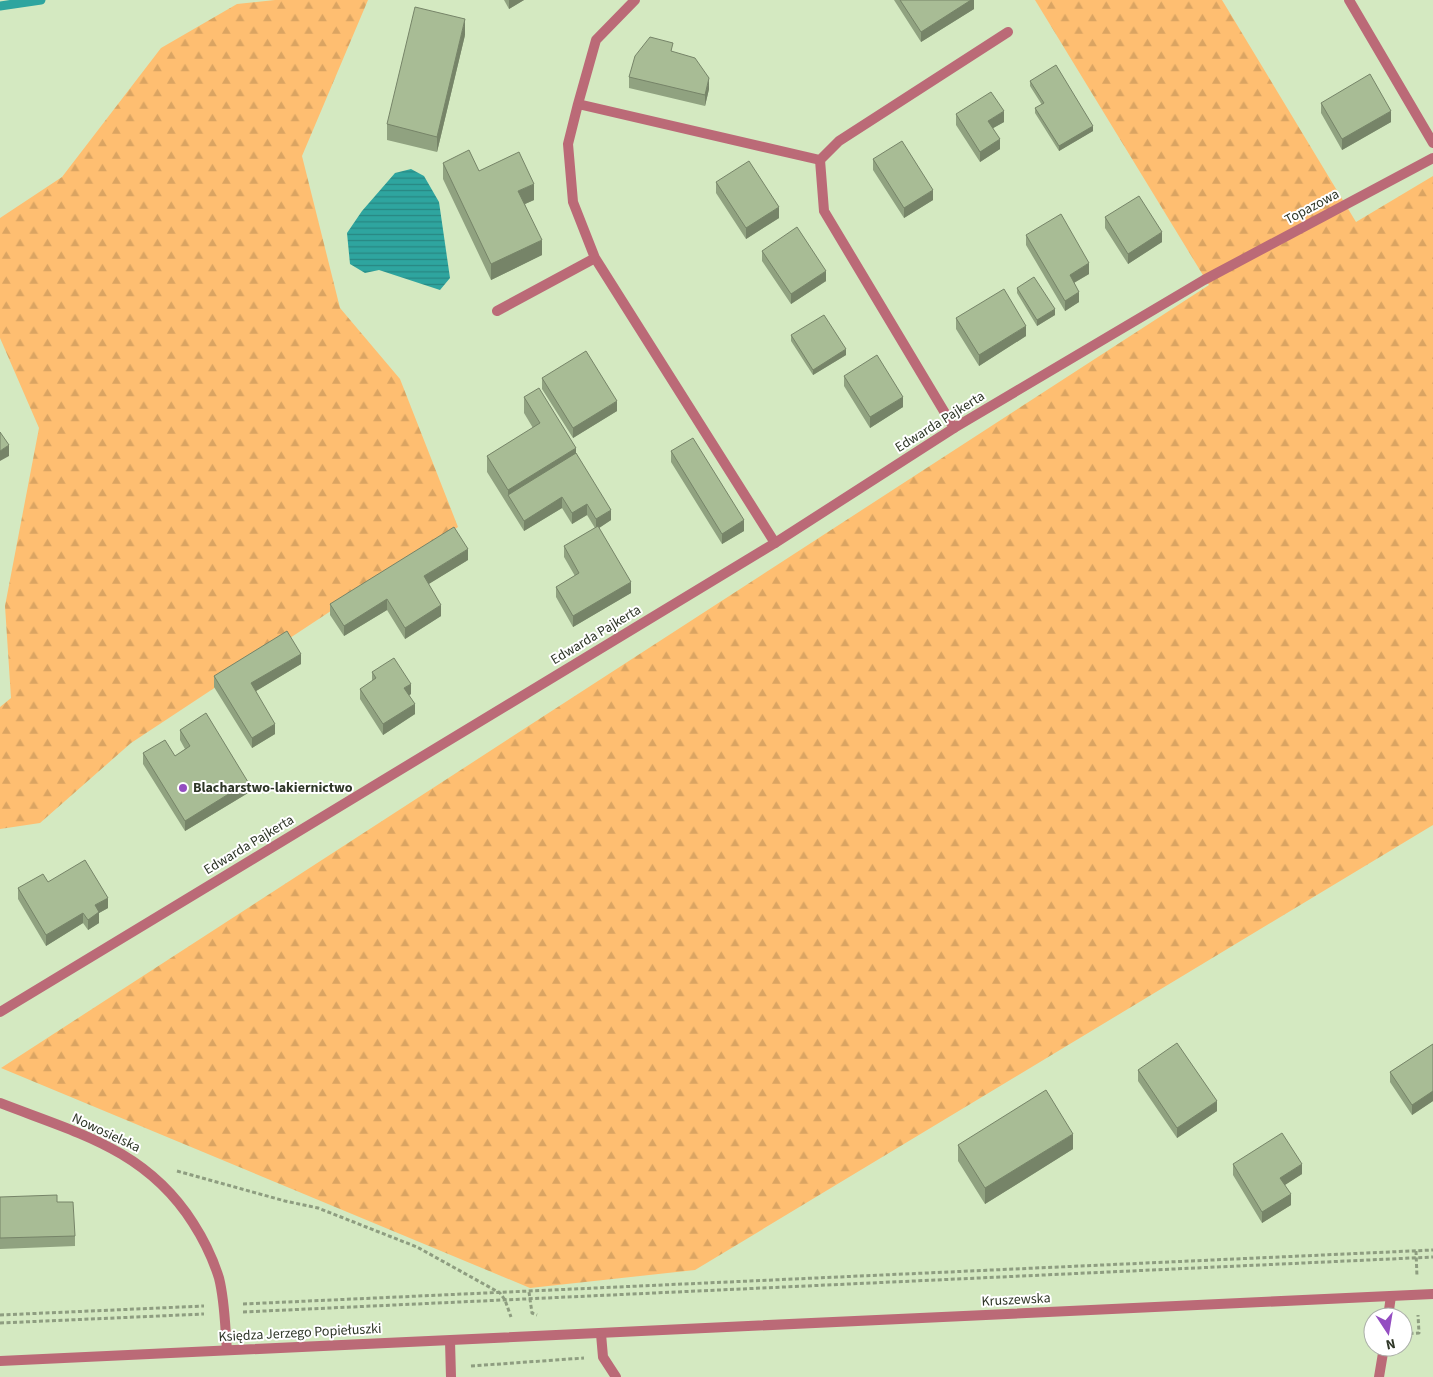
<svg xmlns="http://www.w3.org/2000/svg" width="1433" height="1377" font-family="'Source Sans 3',sans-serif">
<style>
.forest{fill:url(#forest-firs)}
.water{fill:url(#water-rules)}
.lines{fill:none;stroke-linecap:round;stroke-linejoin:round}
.stream{stroke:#2ea59f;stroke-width:9}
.path{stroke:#8e9d80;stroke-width:3;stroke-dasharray:4 2.5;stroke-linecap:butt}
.service{stroke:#bb6a77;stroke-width:10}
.minor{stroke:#bb6a77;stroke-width:10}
.tertiary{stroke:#bb6a77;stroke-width:10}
.wall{fill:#90a280}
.shaded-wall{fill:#768468}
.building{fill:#a8bc95;stroke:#768468}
.poi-dot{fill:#944dc1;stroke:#fff;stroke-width:2}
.labels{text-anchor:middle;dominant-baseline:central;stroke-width:4;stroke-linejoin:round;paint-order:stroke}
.street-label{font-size:14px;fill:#2e3627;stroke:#fff}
.poi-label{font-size:14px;font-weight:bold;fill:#2e3627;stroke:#fff;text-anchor:start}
</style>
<defs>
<pattern id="forest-firs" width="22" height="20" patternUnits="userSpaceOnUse" patternTransform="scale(1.25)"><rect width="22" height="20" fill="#febe71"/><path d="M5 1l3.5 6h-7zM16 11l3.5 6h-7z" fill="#daa462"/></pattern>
<pattern id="water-rules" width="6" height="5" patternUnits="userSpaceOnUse" patternTransform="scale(1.25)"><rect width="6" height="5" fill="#2ea59f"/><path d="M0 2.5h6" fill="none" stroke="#288782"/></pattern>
</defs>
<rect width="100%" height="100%" fill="#d4e9c1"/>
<!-- forest -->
<path class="forest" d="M275 0H368L302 156 340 308 400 379 458 527 131 743 40 823 0 829V707L11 698 5 606 39 428 0 338V218L62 177 161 48 237 4Z
M1035 0H1222L1356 222 1433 176V825L695 1270 530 1288 1 1068 1209 285Z"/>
<!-- water -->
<path class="water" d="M411 169 424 176 439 202 450 278 440 290 379 270 365 273 350 264 347 233 362 211 395 173Z"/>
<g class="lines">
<!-- stream -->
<path class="stream" d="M0 6 41 0"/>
<!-- path -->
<path class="path" d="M177 1171 285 1201 318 1208 417 1247 500 1293 505 1300 511 1317
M1416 1251 1417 1277
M529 1292 532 1313 537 1315
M243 1304 1433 1250
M243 1312 1433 1257
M0 1315 204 1306
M0 1323 204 1314
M1403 1334 1419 1333 1418 1315
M471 1366 584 1358"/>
<!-- service -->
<path class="service" d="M1349 0 1433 143
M578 104 596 40 635 0
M497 311 595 258
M954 428 824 211 820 160 839 141 1008 32
M775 543 595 258 573 202 568 144 578 104 820 160
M450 1341 451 1377"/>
<!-- minor -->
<path class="minor" d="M0 1012 775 543 954 428 1204 280 1433 158
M0 1103C77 1133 146 1149 193 1223 204 1240 213 1259 219 1278 225 1302 225 1327 227 1350
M1388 1317 1391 1296
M601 1334 603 1357 616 1377
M1379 1377 1384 1347"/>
<!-- tertiary -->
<path class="tertiary" d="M0 1361 1433 1294"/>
</g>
<!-- wall -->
<path class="wall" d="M504 0H524L509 9Z
M894 0H974V9L921 42Z
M465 35 437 152 387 140V124Z
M673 52 709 89 705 106 629 88V77Z
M1030 81 1093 131 1059 151 1035 113V108L1042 105 1030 86Z
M1321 103 1391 122 1342 150 1321 113Z
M956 114 1004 122 993 128 1000 149 980 162 956 125Z
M873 159 933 200 904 218 873 170Z
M443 163 479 171 534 200 525 204 542 255 491 280 443 179Z
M716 182 779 218 746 239 716 193Z
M1105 217 1162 242 1128 264 1105 228Z
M1026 235 1089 274 1074 283 1079 302 1065 311 1026 245Z
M762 251 826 281 791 304 762 261Z
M1017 288 1055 315 1037 326 1017 293Z
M956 318 1026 336 979 366 956 329Z
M791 335 846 355 813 375 791 341Z
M844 376 903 407 870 428 844 386Z
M542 378 617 411 573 438 542 389Z
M524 397 576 453 611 520 599 528 631 593 573 627 556 597V587L575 576 564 557V546L595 528 587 515 572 524 562 508 524 531 487 472V456L533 428 524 413Z
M671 451 744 531 722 544 671 462Z
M468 560 428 584 441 616 405 639 387 610 344 636 330 615V604Z
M301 664 256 691 275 734 252 748 214 687V676Z
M372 672 411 694 409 695 415 714 383 735 360 699V689L372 681Z
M180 730 248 793 185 831 143 764V753L175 756 185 749 180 740Z
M48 882 108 908 99 913V923L88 930 83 923 46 946 18 899V888Z
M1433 1044V1101L1412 1115 1390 1082V1072Z
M1138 1070 1217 1111 1177 1138 1138 1081Z
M958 1145 1073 1149 985 1204 958 1161Z
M1233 1164 1302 1174 1285 1185 1291 1205 1262 1223 1233 1175Z
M0 1197 57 1202 75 1236V1246L0 1249Z"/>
<!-- shaded-wall -->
<path class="shaded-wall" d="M509 0H524L509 9Z
M971 0H974V9L921 42V32Z
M465 19V35L437 152V137Z
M709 78V89L705 106V95Z
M1004 111V122L988 131V121Z
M1391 111V122L1342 150V139Z
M1093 126V131L1059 151V146Z
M1000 139V149L980 162V152Z
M534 184V200L518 207V191Z
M933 190V200L904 218V208Z
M779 207V218L746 239V228Z
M1162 232V242L1128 264V254Z
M542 240V255L491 280V264Z
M1089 263V274L1070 285V275Z
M826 271V281L791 304V294Z
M1079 292V302L1065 311V301Z
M1055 309V315L1037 326V320Z
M1026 326V336L979 366V355Z
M846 349V355L813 375V370Z
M903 397V407L870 428V417Z
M617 401V411L573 438V428Z
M9 445V456L0 461V451Z
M576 448V463L508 495V490Z
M562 497V508L524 531V521Z
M587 504V515L572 524V513Z
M611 510V520L596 530V519Z
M744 520V531L722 544V534Z
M468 549V560L424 587V576Z
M631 582V593L573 627V616Z
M387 599V610L344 636V626Z
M441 605V616L405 639V628Z
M301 654V664L251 694V683Z
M411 684V694L404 699V688Z
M415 704V714L383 735V724Z
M275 724V734L252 748V738Z
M248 782V793L185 831V821Z
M108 898V908L99 913V923L88 930V920L95 905Z
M83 913V923L46 946V935Z
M1433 1091V1101L1412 1115V1105Z
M1217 1101V1111L1177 1138V1128Z
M1073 1134V1149L985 1204V1188Z
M1302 1164V1174L1280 1188V1178Z
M1291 1194V1205L1262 1223V1212Z"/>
<!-- building -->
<path class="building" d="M900 0H971L921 32Z
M415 7 465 19 437 137 387 124Z
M650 37 673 43 671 51 695 58 709 78 705 95 629 77 635 56Z
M1056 65 1093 126 1059 146 1035 108 1044 103 1030 81Z
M1370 74 1391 111 1342 139 1321 103Z
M991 92 1004 111 988 121 1000 139 980 152 956 114Z
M902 141 933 190 904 208 873 159Z
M469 150 479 171 519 152 534 184 518 191 542 240 491 264 443 163Z
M749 161 779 207 746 228 716 182Z
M1139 196 1162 232 1128 254 1105 217Z
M1061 214 1089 263 1070 275 1079 292 1065 301 1026 235Z
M797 227 826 271 791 294 762 251Z
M1034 277 1055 309 1037 320 1017 288Z
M1004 289 1026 326 979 355 956 318Z
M824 315 846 349 813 370 791 335Z
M586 351 617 401 573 428 542 378Z
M877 355 903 397 870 417 844 376Z
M539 388 576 448 508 490 487 456 540 423 524 397Z
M0 432 9 445 0 451Z
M693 438 744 520 722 534 671 451Z
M576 453 611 510 596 519 587 504 572 513 562 497 524 521 508 495Z
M598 526 631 582 573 616 556 587 579 573 564 546Z
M454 527 468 549 424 576 441 605 405 628 387 599 344 626 330 604Z
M287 631 301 654 251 683 275 724 252 738 214 676Z
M394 658 411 684 404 688 415 704 383 724 360 689 376 678 372 672Z
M206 713 248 782 185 821 143 753 165 740 175 756 190 746 180 730Z
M85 860 108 898 95 905 99 912 88 920 83 913 46 935 18 888 43 874 48 882Z
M1177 1043 1217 1101 1177 1128 1138 1070Z
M1433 1044V1091L1412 1105 1390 1072Z
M1046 1090 1073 1134 985 1188 958 1145Z
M1282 1133 1302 1164 1280 1178 1291 1194 1262 1212 1233 1164Z
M57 1195V1202H73L75 1236 0 1238V1197Z"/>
<!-- markers -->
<circle class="poi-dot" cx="183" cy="788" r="5"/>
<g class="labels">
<!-- street labels -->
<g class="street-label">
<text transform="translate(1312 207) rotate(-28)">Topazowa</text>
<text transform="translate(940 422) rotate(-32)">Edwarda Pajkerta</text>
<text transform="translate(596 635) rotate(-31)">Edwarda Pajkerta</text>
<text transform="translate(249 845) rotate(-31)">Edwarda Pajkerta</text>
<text transform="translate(106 1133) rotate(25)">Nowosielska</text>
<text transform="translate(1016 1300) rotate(-3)">Kruszewska</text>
<text transform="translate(300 1333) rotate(-3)">Księdza Jerzego Popiełuszki</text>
</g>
<!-- poi labels -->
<g class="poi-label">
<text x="193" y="788">Blacharstwo-lakiernictwo</text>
</g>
</g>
<!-- north arrow -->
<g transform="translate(1388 1332) rotate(168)"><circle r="24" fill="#ffffff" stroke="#abafa9"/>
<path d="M0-4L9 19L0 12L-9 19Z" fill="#944dc1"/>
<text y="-8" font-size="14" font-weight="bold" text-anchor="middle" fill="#2e3627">N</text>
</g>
</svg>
